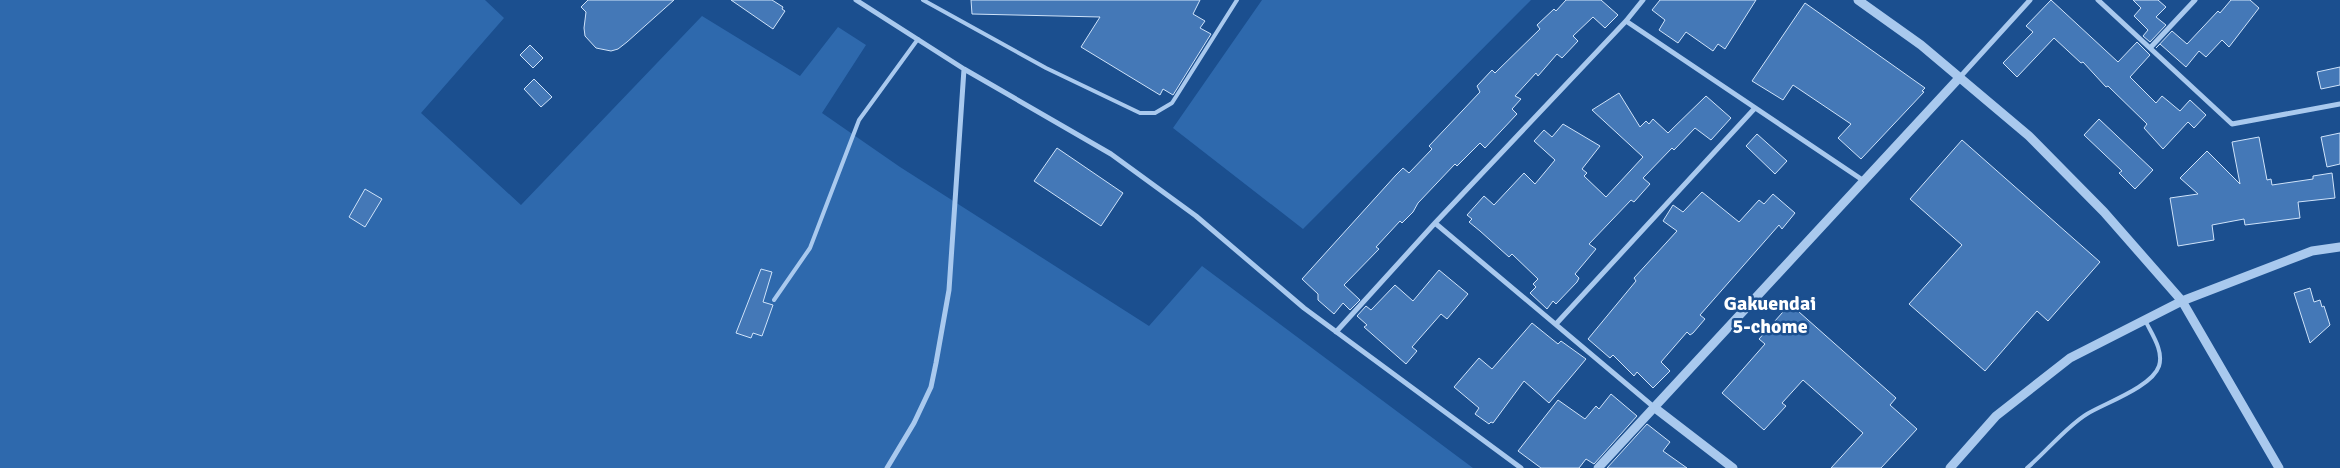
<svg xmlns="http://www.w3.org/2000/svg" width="2340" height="468" font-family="Signika,sans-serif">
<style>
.green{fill:#2e69ad}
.building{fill:#4478b7;stroke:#cfe3fa}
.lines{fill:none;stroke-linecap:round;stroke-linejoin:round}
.service{stroke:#a9c9ee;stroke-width:4}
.minor{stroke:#a9c9ee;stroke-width:5}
.tertiary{stroke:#a9c9ee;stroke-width:9}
.labels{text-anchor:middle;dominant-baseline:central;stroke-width:5;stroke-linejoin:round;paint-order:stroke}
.neighbourhood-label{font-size:20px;font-weight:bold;fill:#fff;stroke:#1b4f8f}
</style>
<rect width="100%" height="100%" fill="#1b4f8f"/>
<!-- green -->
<path class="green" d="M0 0H485L504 18 421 113 521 205 702 16 800 76 838 27 866 45 822 113 900 167 1149 326 1202 266 1473 468H0Z
M1262 0H1531L1303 229 1173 128Z"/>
<!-- building -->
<path class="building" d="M588 0H674L627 42 618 49 611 51 596 48 585 36 584 28 586 12 581 7Z
M731 0H772L783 7 782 9 785 11 773 29Z
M971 0H1200L1193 14 1205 21 1200 28 1211 34 1173 95 1163 89 1160 95 1081 47 1100 17 972 14Z
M1566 0H1601L1618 15 1605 28 1593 17 1573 36 1578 41 1562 58 1557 54 1538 76 1536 73 1515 96 1521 99 1512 109 1517 114 1485 148 1480 143 1457 166 1455 164 1418 203 1413 212 1402 223 1400 221 1376 247 1379 249 1344 285 1360 300 1350 310 1343 303 1334 314 1318 300V294L1302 279 1396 175 1403 168 1409 173 1432 149 1429 146 1480 92 1477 86 1492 70 1495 73 1540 29 1537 25 1554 9 1556 11Z
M1660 0H1756L1725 49 1718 44 1713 51 1686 32 1678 43 1659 30 1665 20 1652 10Z
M2051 0 2118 62 2137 42 2150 55 2130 77 2156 103 2162 96 2180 111 2190 100 2206 115 2194 128 2188 122 2163 149 2144 128 2147 124 2108 86 2106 87 2083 62 2081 63 2054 38 2017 77 2003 63 2033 32 2026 26Z
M2133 0H2158L2166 7 2156 17 2166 25 2150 42 2143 36 2148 30 2134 16 2141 8Z
M2231 0H2250L2259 8 2229 47 2222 40 2206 57 2199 51 2186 67 2160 44 2156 48 2172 31 2187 44 2218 11 2220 13Z
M1805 3 1925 88 1922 91 1924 92 1861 159 1838 138 1851 124 1793 85 1783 100 1752 81Z
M530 45 543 58 533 68 520 55Z
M2340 67V85L2321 89 2317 72Z
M534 79 552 97 541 107 524 89Z
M1619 93 1640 127 1646 121 1649 124 1653 119 1668 133 1706 96 1731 118 1711 140 1695 128 1674 150 1672 148 1643 178 1650 184 1634 202 1631 200 1589 244 1596 249 1575 274 1579 278 1577 282 1556 304 1553 301 1547 309 1530 293 1536 287 1533 284 1538 279 1512 254 1509 257 1480 231 1469 222 1472 219 1467 215 1484 196 1494 205 1524 173 1535 184 1555 160 1534 141 1544 130 1552 137 1563 124 1600 146 1582 169 1587 173 1584 176 1606 197 1643 157 1592 110Z
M2099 119 2153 170 2135 189 2119 173 2122 171 2084 135Z
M2340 133V164L2327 167 2321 137Z
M1757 134 1787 161 1775 174 1746 146Z
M2259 137 2267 180 2271 179 2272 185 2313 179V176L2332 173 2335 198 2298 202 2300 218 2245 225 2244 219 2212 225 2214 240 2178 246 2170 198 2198 194 2180 178 2207 151 2240 184 2232 142Z
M1962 140 2100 262 2048 321 2037 311 1985 371 1909 304 1962 245 1910 199Z
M1057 148 1123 193 1101 226 1034 181Z
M365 189 382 199 365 227 349 217Z
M1702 192 1739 222 1759 200 1764 204 1773 194 1795 213 1782 229 1779 225 1700 315 1705 319 1693 333 1690 335 1687 332 1661 362 1670 371 1653 388 1637 372 1634 376 1613 355 1610 358 1588 339 1636 281 1634 278 1677 231 1663 221 1673 205 1683 212Z
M761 269 772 272 763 302 773 305 762 336 753 333 751 338 736 333Z
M1439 270 1468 294 1447 319 1441 314 1412 347 1417 351 1406 364 1364 327 1367 325 1357 316 1366 306 1371 310 1395 285 1413 301Z
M2310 288 2314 302 2320 300 2322 307 2324 306 2330 325 2310 343 2294 293Z
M1790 304 1896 398 1890 405 1917 429 1881 468H1831L1863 433 1803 380 1782 403 1786 406 1764 430 1722 393 1765 344 1759 339Z
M1532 323 1558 344 1561 341 1586 359 1549 403 1524 381 1493 423 1491 422 1489 424 1475 414 1479 408 1454 387 1479 358 1492 369Z
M1611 394 1637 416 1594 464 1586 459 1579 468H1541L1518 451 1558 400 1585 419 1596 406 1599 409Z
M1647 424 1670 442 1663 451 1687 468H1607Z"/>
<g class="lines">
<!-- service -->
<path class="service" d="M923 0 1046 68 1140 113H1155L1172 103 1237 0
M774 300 810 248 859 120 918 39
M2027 468C2046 452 2067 426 2087 414 2105 403 2152 387 2159 366 2164 350 2151 333 2145 320"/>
<!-- minor -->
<path class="minor" d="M856 0 964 69 1111 154 1196 216 1304 308 1521 468
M2098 0 2232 124 2340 104
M1626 21 1864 181
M2150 48 2195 0
M1960 77 2030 0
M1435 223 1655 408
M1556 324 1755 108
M1336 332 1435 223 1626 21 1643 0
M887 468 914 423 931 387 936 363 949 290 964 69"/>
<!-- tertiary -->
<path class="tertiary" d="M1858 0 1921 45 2029 136 2104 212 2182 301 2279 468
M1655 408 1733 468
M1598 468 1960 77
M1950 468 1996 416 2070 358 2182 301 2312 251 2340 247"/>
</g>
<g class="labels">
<!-- neighbourhood labels -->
<g class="neighbourhood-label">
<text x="1770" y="303">Gakuendai<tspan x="1770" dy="23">5-chome</tspan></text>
</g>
</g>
</svg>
